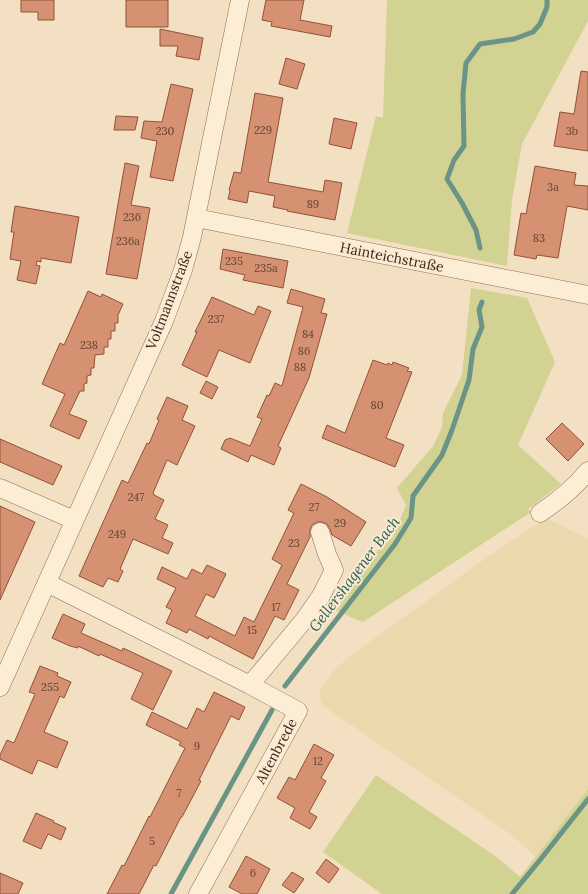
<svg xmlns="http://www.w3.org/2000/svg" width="588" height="894" font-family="Lora,serif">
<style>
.farmland{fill:#e9d9ad}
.green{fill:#d2d293}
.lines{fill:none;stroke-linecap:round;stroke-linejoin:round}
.stream{stroke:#6a9485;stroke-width:5}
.building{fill:#d59172;stroke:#915239}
.minor-casing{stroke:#8f6e56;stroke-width:19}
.minor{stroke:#fcedd5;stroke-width:18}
.labels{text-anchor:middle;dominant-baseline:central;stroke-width:4;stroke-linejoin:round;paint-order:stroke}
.number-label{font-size:11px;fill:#634232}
.street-label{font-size:14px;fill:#3d281c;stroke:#f9ead1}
.water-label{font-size:15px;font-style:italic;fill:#2a5e55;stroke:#f9ead1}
</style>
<rect width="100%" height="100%" fill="#f3dfc1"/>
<!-- farmland -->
<path class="farmland" d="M546 518 588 539V789L536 857 512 835 322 705 319 692 333 672 350 656 486 558Z"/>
<!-- green -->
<path class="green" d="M387 0H588V21L522 144 512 200 507 266 347 233 376 116 383 118Z
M471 288 527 298 555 362 518 445 561 484 528 509 531 512 363 622 336 611 367 560 393 537 406 505 397 488 433 446 442 427 443 413 462 375Z
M376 775 498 858 520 877 588 789V894H382L323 852Z"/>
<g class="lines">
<!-- stream -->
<path class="stream" d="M480 248 476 230 462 203 447 179 454 160 464 146 463 94 466 63 480 44 514 39 533 32 540 24 547 7V0
M285 686 395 544 411 518 413 496 442 455 452 430 469 380 473 349 482 327 479 310 482 302
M171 894 272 710
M512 894 540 860 588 799"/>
</g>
<!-- building -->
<path class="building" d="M21 0H54V20H38V12H21Z
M126 0H168V27H126Z
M266 0H304L300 20 332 26 330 37 271 26 272 22 262 20Z
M160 29 203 38 199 60 176 56 178 46H160Z
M286 58 305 64 297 89 279 84Z
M581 71 588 72V151L554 146 560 112 574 114Z
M171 84 193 89 173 181 150 177 157 141 141 138 144 121 162 122Z
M255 93 283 98 268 182 323 192 325 180 342 183 335 220 287 211 288 210 273 207 275 196 249 191 247 203 228 199 230 191 229 190 234 172 241 173Z
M116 116 138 117 135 130H114Z
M334 118 357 123 351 149 329 144Z
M125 163 139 166 131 205 150 208 137 279 106 274Z
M535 166 576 173 574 185 588 186V210L567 206 558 258 537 255 536 259 514 255 521 213 526 214Z
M15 206 79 217 71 263 41 258V262L37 261 36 265 40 266 36 284 17 280 21 261 10 259 14 232H11Z
M223 249 288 261 283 288 243 280 245 275 220 269Z
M291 289 325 299 321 313 327 314 309 378 278 446 281 448 274 465 251 455 248 462 221 449 225 440 230 438 250 446 262 419 257 417 267 395 269 396 275 383 282 386 303 307 287 303Z
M88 291 101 297 102 294 123 304 118 315V323H115V331H111V339H108V347H104V354L95 355 94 368H91V375L87 376V383L84 384V391H80L69 414 87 421 79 439 50 426 65 394 42 384 60 343 64 345Z
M212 297 254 315 258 306 271 311 250 363 219 350 207 377 182 365 197 332H195Z
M373 360 387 365 388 363 392 365 393 362 409 368 407 371 412 372 386 438 404 445 395 467 322 438 327 425 345 433Z
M206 381 218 387 212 399 200 393Z
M167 397 188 406 182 420 195 426 177 465 167 460 153 493 154 494V495L164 500 155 519 168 525 162 538 173 543 168 554 133 539 120 569 123 571 118 582 108 578 103 587 79 576 122 480 128 483 147 443 149 444 159 420 157 419Z
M562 423 584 444 568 461 546 439Z
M0 439 62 466 53 485 0 462Z
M301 484 327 497 366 522 351 546 332 535 330 529 327 524 322 522H317L312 525 310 530V537L287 584 299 590 284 620 275 616 253 659 209 636 208 639 189 629 187 633 166 623 172 610 166 607 176 588 157 579 162 567 187 579 192 569 202 574 207 565 226 574 214 598 206 594 195 616 235 636 244 617 254 622 282 565 272 559 294 513 288 510Z
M0 506 35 522 0 600Z
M63 614 85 624 81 633 122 651 123 648 172 671 153 710 131 699 143 673 100 654 99 656 78 646V648L70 646 52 638Z
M40 666 58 673 57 676 71 682 64 698 60 696 44 732 68 742 57 768 38 760 32 774 0 759V755L7 740 14 743 35 694 29 692Z
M214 692 245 707 239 720 231 716 199 780 201 781 182 817H181L156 866 154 865 139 894H107L122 865 124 866 149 816 150 817 185 748 179 745 181 742 146 725 152 712 187 729 197 708 204 712Z
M314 744 334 755 321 778 326 781 309 812 317 817 310 829 290 818 295 808 277 798 289 777 295 780Z
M36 813 54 821 53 822 66 828 61 840 48 834 41 849 23 841Z
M246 856 270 869 257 894H242L229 887Z
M326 859 339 869 329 883 316 873Z
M292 872 304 879 294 893 282 885Z
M0 873 23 883 18 894H0Z"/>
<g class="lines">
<defs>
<path id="minor" d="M196 218 588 295
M0 488 74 520
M540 513C558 501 574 488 588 471
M47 583 250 685 298 711 198 894
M250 685 305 619 321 596 334 570 327 554 320 532
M0 687 164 321 183 270 192 237 240 0"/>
</defs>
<!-- minor casing -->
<use href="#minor" class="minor-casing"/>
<!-- minor -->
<use href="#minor" class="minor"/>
</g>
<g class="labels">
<!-- number labels -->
<g class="number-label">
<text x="263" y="130">229</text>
<text x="165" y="131">230</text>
<text x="572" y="131">3b</text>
<text x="553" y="187">3a</text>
<text x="313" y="204">89</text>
<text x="132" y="217">236</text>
<text x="539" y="238">83</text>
<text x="128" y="241">236a</text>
<text x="234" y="261">235</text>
<text x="266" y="268">235a</text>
<text x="216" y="319">237</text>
<text x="308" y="334">84</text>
<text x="89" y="345">238</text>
<text x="304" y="351">86</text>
<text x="300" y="367">88</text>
<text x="377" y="405">80</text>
<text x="136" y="497">247</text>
<text x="314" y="507">27</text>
<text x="340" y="523">29</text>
<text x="117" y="534">249</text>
<text x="294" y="543">23</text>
<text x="276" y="607">17</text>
<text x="252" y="630">15</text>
<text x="50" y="687">255</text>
<text x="197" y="746">9</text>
<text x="318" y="761">12</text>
<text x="179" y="793">7</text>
<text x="152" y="841">5</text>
<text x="253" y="873">6</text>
</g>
<!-- street labels -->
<g class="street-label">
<text transform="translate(392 257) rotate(11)">Hainteichstraße</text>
<text transform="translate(169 300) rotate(-69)">Voltmannstraße</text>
<text transform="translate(276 751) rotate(-62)">Altenbrede</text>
</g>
<!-- water labels -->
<g class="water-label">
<text transform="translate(354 574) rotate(-53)">Gellershagener Bach</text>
</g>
</g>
</svg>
